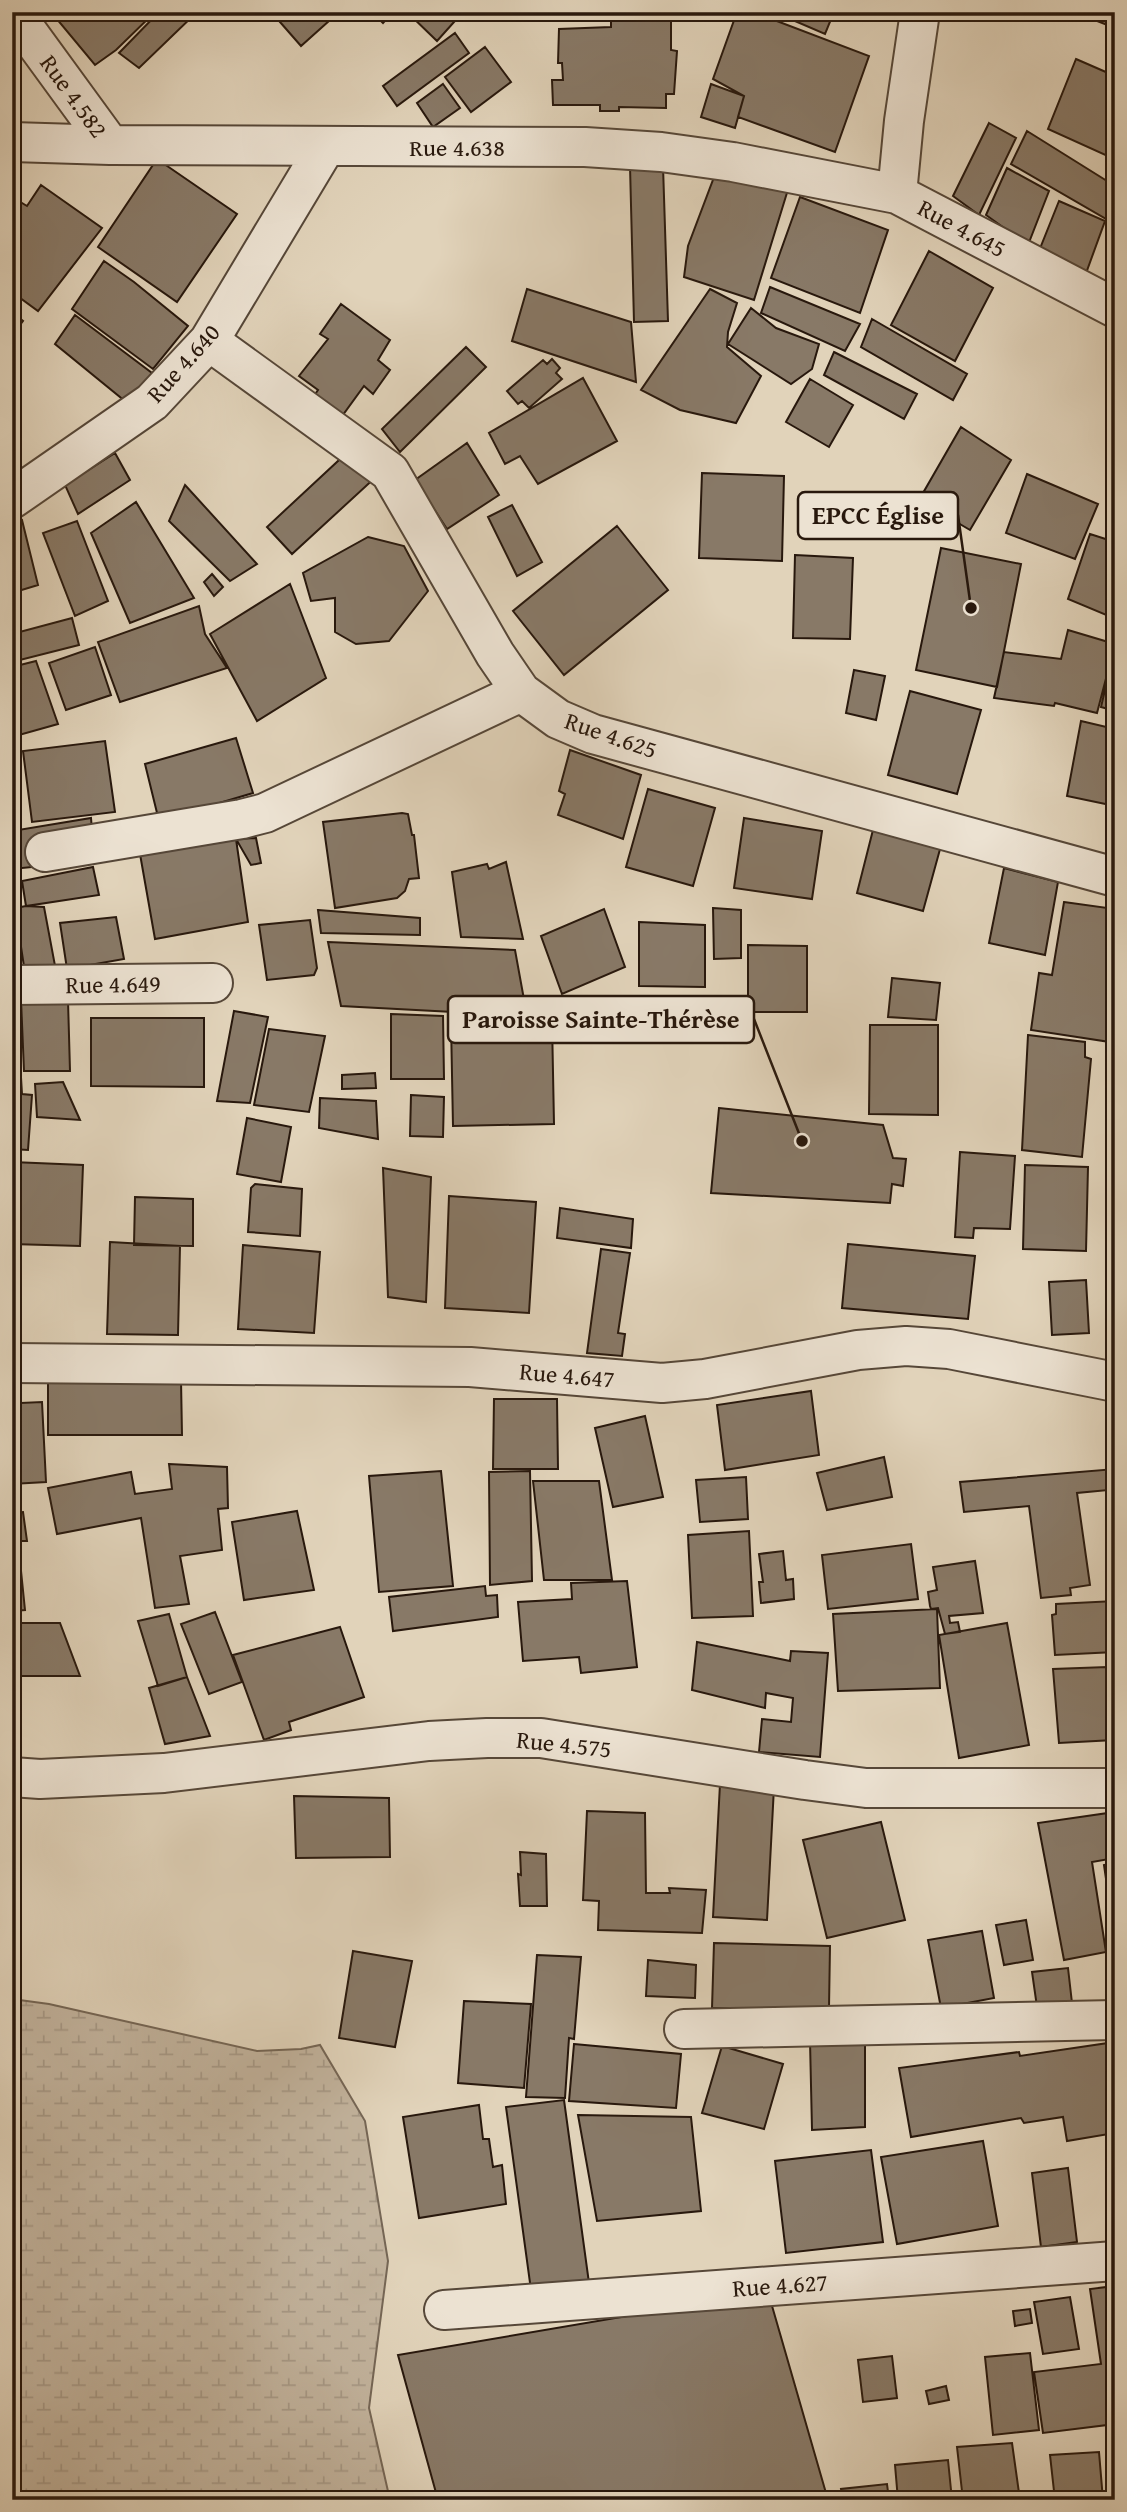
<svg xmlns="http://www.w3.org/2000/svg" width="1127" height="2512" font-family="'Gentium Book Plus',serif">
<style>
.wetland{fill:url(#wetland-marsh);stroke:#756655;stroke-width:2}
.building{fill:#887967;stroke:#28180d;stroke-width:2}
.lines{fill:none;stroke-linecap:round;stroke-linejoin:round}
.minor-casing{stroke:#564738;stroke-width:42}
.minor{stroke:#ece2d2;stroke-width:38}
.labels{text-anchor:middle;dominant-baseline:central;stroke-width:7;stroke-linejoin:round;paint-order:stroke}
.street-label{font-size:24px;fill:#28180d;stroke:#ece2d2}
.leader{fill:none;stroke:#28180d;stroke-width:2.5}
.callout-dot{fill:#28180d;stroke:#ece2d2;stroke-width:2.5}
.callout{fill:#ece2d2;stroke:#28180d;stroke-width:2.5}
.callout-label{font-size:26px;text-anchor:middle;font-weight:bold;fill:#28180d}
</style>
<defs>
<pattern id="wetland-marsh" width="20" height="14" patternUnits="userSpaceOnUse" patternTransform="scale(1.75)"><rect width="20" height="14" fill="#c2b39d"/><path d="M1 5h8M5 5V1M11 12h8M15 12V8" fill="none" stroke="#a79986"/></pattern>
</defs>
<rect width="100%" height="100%" fill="#e1d3ba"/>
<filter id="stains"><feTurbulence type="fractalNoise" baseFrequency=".00286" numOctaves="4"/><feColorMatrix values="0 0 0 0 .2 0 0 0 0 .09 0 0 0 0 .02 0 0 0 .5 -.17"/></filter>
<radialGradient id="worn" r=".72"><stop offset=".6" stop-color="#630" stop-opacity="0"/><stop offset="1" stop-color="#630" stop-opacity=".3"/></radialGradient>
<!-- wetland -->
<path class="wetland" d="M12 1999 49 2004 257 2051 301 2049 320 2045 365 2121 388 2261 369 2408 390 2500H12Z"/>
<!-- building -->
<path class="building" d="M51 12H155L116 50 95 65Z
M159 12H197L139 68 119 53Z
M291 12H339L301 46 280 22Z
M372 12H391L392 13 383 23Z
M407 12H463L437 41Z
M737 12H753L869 56 835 152 738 117 744 96 713 79Z
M774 12H834L825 34Z
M1085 12H1115V28L1084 16Z
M611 14 671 15V50L677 51 674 94H666V108L619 107V111H600V105H553L552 80H563L562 63H558L559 29 611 27Z
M455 33 469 53 397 106 383 86Z
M485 47 511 82 471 112 445 77Z
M1076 59 1115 76V152L1112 158 1048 129Z
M443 84 460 108 433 127 417 103Z
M711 84 744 96 735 128 701 117Z
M989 123 1016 138 979 215 953 196Z
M1027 131 1115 186V205L1108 220 1011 164Z
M157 159 237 214 177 302 98 247Z
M719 164 790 183 754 300 684 277 688 246Z
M630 166H663L668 321 634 322Z
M1007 168 1049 191 1028 245 986 215Z
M41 185 102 228 38 311 12 292V197L27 206Z
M800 197 888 230 860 313 771 278Z
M1059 201 1105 221 1085 276 1039 251Z
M929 251 993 288 955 361 891 325Z
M104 261 134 282 188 326 153 369 72 309Z
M770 287 860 324 845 351 761 313Z
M527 289 631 322 636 382 512 341Z
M710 289 737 303 728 332 727 347 761 376 736 423 680 410 641 390Z
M341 304 390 340 378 360 390 370 373 394 364 386 337 423 309 403 318 390 299 376 328 339 320 334Z
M751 308 776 328 819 344 812 369 791 384 728 344Z
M12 312 23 321 12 336Z
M75 315 152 373 131 406 55 344Z
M872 319 967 374 953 400 861 347Z
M466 347 486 367 400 452 382 429Z
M834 352 917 394 904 419 824 375Z
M552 359 560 368 556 373 562 379 529 408 522 401 518 404 507 391 543 360 547 364Z
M583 378 617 441 538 484 520 456 505 464 489 433Z
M810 379 853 405 829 447 786 422Z
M961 427 1011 460 970 530 919 500Z
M467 443 499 495 447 529 415 480Z
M352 448 378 475 292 554 267 527Z
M115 453 130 480 78 514 65 485Z
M702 473 784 476 782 561 699 558Z
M1027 474 1098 504 1075 559 1006 533Z
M185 485 257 564 230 581 169 521Z
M136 502 194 598 130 623 91 533Z
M512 505 542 562 517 576 488 517Z
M22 520 38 585 12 593V523Z
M77 521 108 601 75 616 43 533Z
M617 526 668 590 564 675 513 611Z
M1090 534 1115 542V605L1111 617 1068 599Z
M368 537 404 546 428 591 389 641 356 644 335 632V598L311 601 303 573Z
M941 548 1021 564 997 687 916 670Z
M795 555 853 558 850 639 793 638Z
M212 574 223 587 214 596 204 582Z
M290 584 326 678 257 721 210 634Z
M199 606 205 634 227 668 120 702 98 642Z
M72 618 79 645 12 662V634Z
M1068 630 1115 644 1097 713 1055 703 1054 706 994 698 1004 652 1061 659Z
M95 647 111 695 66 710 49 663Z
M1114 651H1115V711L1101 707Z
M36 661 58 724 12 737V667Z
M854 670 885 676 876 720 846 713Z
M910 691 981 710 957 794 888 775Z
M1081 721 1115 729V806L1067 796Z
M236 738 253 793 159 821 145 764Z
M105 741 115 812 32 822 23 751Z
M570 750 641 775 623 839 558 815 565 794 559 791Z
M648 789 715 808 693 886 626 867Z
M402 813 408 814 412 835H414L419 878 409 879 405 891 397 898 335 908 323 822Z
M91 818 94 854 53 865 12 869V831Z
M744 818 822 831 812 899 734 888Z
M875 822 942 842 923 911 857 893Z
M256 838 261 863 251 865 236 839Z
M236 839 248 922 155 939 140 854Z
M506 862 523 939 461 937 452 872 487 864 489 869Z
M93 867 99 895 26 906 22 881Z
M1004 868 1058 882 1045 955 989 943Z
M1064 902 1115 909V936L1107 984H1115V1008L1110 1042 1031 1030 1039 973 1052 975Z
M26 906 44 907 56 971 25 973 15 908Z
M713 908 741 910V958L714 959Z
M604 909 625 967 562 994 541 936Z
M318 910 420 918V935L321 933Z
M116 917 124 959 67 969 60 923Z
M310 920 317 968 314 975 267 980 259 925Z
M639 922 705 925V987L639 986Z
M328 942 515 950 527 1016 341 1006Z
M748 945 807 946V1012H748Z
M892 978 940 983 936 1020 888 1017Z
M21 1000H68L70 1071H24Z
M12 1011H17L22 1094 32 1095 28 1150 12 1149Z
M234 1011 268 1017 250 1103 217 1101Z
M391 1014 443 1016 444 1079H391Z
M91 1018H204V1087L91 1086Z
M552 1021 554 1124 453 1126 451 1023Z
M870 1025H938V1115L869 1114Z
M269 1029 325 1036 309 1112 254 1105Z
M1028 1035 1085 1042V1057L1091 1059 1082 1157 1022 1150Z
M375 1073 376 1088 342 1089V1075Z
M63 1082 80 1120 37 1117 35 1084Z
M411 1095 444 1097 443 1137 410 1136Z
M320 1098 376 1101 378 1139 319 1128Z
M719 1108 883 1125 893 1158 906 1159 903 1186 892 1184 890 1203 711 1193Z
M247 1118 291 1127 281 1182 237 1174Z
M960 1152 1015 1156 1010 1229 974 1228 973 1238 955 1237Z
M12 1162 83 1165 80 1246 12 1244Z
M1025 1165 1088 1167 1086 1251 1023 1249Z
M383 1168 431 1177 426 1302 388 1297Z
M255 1184 302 1189 300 1236 248 1232 251 1188Z
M449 1196 536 1202 529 1313 445 1308Z
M135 1197 193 1199V1246L134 1245Z
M560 1208 633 1219 631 1248 557 1238Z
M110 1242 180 1246 178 1335 107 1334Z
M848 1244 975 1256 968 1319 842 1308Z
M243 1245 320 1252 314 1333 238 1329Z
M601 1249 630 1253 618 1333 625 1334 622 1356 587 1353Z
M1086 1280 1089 1333 1052 1335 1049 1282Z
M48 1378 181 1380 182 1435H48Z
M811 1391 819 1455 725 1470 717 1405Z
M21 1394V1403L42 1402 46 1482 12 1484V1395Z
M494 1399H557L558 1469H493Z
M645 1416 663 1497 613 1507 595 1428Z
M884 1457 892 1497 827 1510 817 1473Z
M169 1464 227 1467 228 1508 218 1509 222 1550 180 1556 189 1604 155 1608 141 1518 57 1534 48 1488 131 1472 135 1494 172 1489Z
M1115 1469V1569L1108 1490 1077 1493 1090 1585 1070 1588 1071 1595 1041 1598 1029 1506 964 1512 960 1482Z
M441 1471 453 1586 379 1592 369 1476Z
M530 1471 532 1581 490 1585 489 1472Z
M746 1477 748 1519 700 1522 696 1480Z
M533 1481H599L612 1580H544Z
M297 1511 314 1590 244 1600 232 1522Z
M23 1512 27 1541H20V1561L25 1610 12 1611V1513Z
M749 1531 753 1616 692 1618 688 1535Z
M911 1544 918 1599 828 1609 822 1555Z
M783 1551 786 1580 793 1579 794 1599 761 1603 759 1582H763L759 1554Z
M975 1561 983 1613 949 1616 950 1623 958 1622 960 1632 945 1634 938 1608 931 1609 930 1606 928 1592 937 1590 933 1567Z
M627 1581 637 1667 581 1673 579 1657 523 1661 518 1602 572 1599 571 1583Z
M485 1586 486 1596 497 1595 498 1617 393 1631 389 1597Z
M1115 1601V1652L1055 1655 1052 1615 1056 1614V1604Z
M937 1609 940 1688 838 1691 833 1614Z
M215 1612 242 1682 209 1694 181 1624Z
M169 1614 187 1677 158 1686 138 1621Z
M12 1623H60L80 1676H12Z
M1007 1623 1029 1745 959 1758 939 1635Z
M340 1627 364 1697 289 1722 291 1730 264 1740 233 1655Z
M697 1642 790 1661 791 1651 828 1653 820 1757 759 1752 762 1719 791 1722 793 1698 766 1693 765 1708 692 1690Z
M1107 1667 1114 1740 1059 1743 1053 1669Z
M187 1677 210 1736 165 1744 149 1688Z
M720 1784 774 1787 767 1920 713 1917Z
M294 1796 389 1798 390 1857 296 1858Z
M587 1811 645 1813 646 1893H670L669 1888 706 1890 702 1933 598 1930 599 1901 583 1900Z
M1115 1812V1858L1092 1862 1106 1952 1064 1960 1038 1823Z
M881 1822 905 1920 827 1938 803 1840Z
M520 1852 546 1854 547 1906H520L518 1874 521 1875Z
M1115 1863V1941L1104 1865Z
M1026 1920 1033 1960 1004 1965 996 1925Z
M982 1931 994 1998 941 2008 928 1940Z
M714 1943 830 1946 829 2008H712Z
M353 1951 412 1961 395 2047 339 2038Z
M537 1955 581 1957 574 2039 569 2038 565 2098 526 2097Z
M648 1960 696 1965 695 1998 646 1996Z
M1068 1968 1072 2003 1037 2007 1032 1972Z
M464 2001 531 2004 524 2088 458 2083Z
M810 2041 865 2042V2127L812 2130Z
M1115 2042V2133L1067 2141 1063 2117 1024 2123 1021 2118 911 2137 899 2068 1019 2052 1020 2056Z
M574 2044 681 2054 676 2108 569 2101Z
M722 2046 783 2064 764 2129 702 2113Z
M564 2100 589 2283 531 2290 506 2107Z
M479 2105 483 2139H489L493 2167 502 2165 506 2204 419 2218 403 2117Z
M578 2115 691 2117 701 2211 597 2221Z
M983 2141 998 2226 897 2244 881 2157Z
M871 2150 883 2242 786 2253 775 2161Z
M1068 2168 1077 2242 1041 2247 1032 2173Z
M1115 2286V2424L1043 2433 1034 2372 1101 2364 1090 2289Z
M768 2292 828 2500H438L398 2355Z
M1070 2297 1079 2349 1043 2354 1034 2302Z
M1030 2309 1032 2323 1015 2326 1013 2311Z
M1030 2353 1039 2430 993 2435 985 2357Z
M892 2356 897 2398 863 2402 858 2360Z
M946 2386 949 2400 929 2404 926 2391Z
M1012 2443 1020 2500H963L957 2447Z
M1099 2452 1103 2500H1055L1050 2455Z
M948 2460 952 2500H898L895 2465Z
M887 2484 889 2500H843L841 2489Z"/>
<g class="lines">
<defs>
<path id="minor" d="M13 12 110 145
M920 12 904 121 897 194 1115 308
M12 142 110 145 585 147 661 152 733 162 897 194
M209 341 390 472 495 654 521 692
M12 499 152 402 209 341 326 146
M45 852 242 819 265 813 521 692 558 719 593 734 1115 877
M12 985 213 983
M12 1363 470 1367 662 1383 705 1379 858 1350 906 1346 949 1349 1115 1382
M12 1777 40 1779 164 1773 429 1741 487 1738H541L805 1780 866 1788H1115
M684 2029 1115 2020
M444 2310 1115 2261"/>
</defs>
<!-- minor casing -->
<use href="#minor" class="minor-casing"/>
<!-- minor -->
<use href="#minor" class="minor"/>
</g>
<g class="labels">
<!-- street labels -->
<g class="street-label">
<text transform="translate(74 96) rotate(54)">Rue 4.582</text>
<text x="457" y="147">Rue 4.638</text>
<text transform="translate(962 228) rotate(28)">Rue 4.645</text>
<text transform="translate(183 363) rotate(-48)">Rue 4.640</text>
<text transform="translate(611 735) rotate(19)">Rue 4.625</text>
<text transform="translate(113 984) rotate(-1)">Rue 4.649</text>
<text transform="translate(567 1375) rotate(5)">Rue 4.647</text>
<text transform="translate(564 1744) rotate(6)">Rue 4.575</text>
<text transform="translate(780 2285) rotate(-4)">Rue 4.627</text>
</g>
</g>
<!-- callouts -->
<path class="leader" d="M971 608L958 515M802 1141L754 1019"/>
<g class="callout-dot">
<circle cx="971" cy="608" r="7"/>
<circle cx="802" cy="1141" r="7"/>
</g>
<g class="callout">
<rect x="798" y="492" width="160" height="47" rx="7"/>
<rect x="448" y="996" width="306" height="47" rx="7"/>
</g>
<g class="callout-label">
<text x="878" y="524">EPCC Église</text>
<text x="601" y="1028">Paroisse Sainte-Thérèse</text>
</g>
<!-- margin -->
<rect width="1127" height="2512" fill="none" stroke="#e1d3ba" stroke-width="42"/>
<rect x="14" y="14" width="1099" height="2484" fill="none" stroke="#28180d" stroke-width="3.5"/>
<rect x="21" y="21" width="1085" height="2470" fill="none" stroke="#28180d" stroke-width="2"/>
<rect width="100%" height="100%" filter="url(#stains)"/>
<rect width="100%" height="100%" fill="url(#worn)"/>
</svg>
